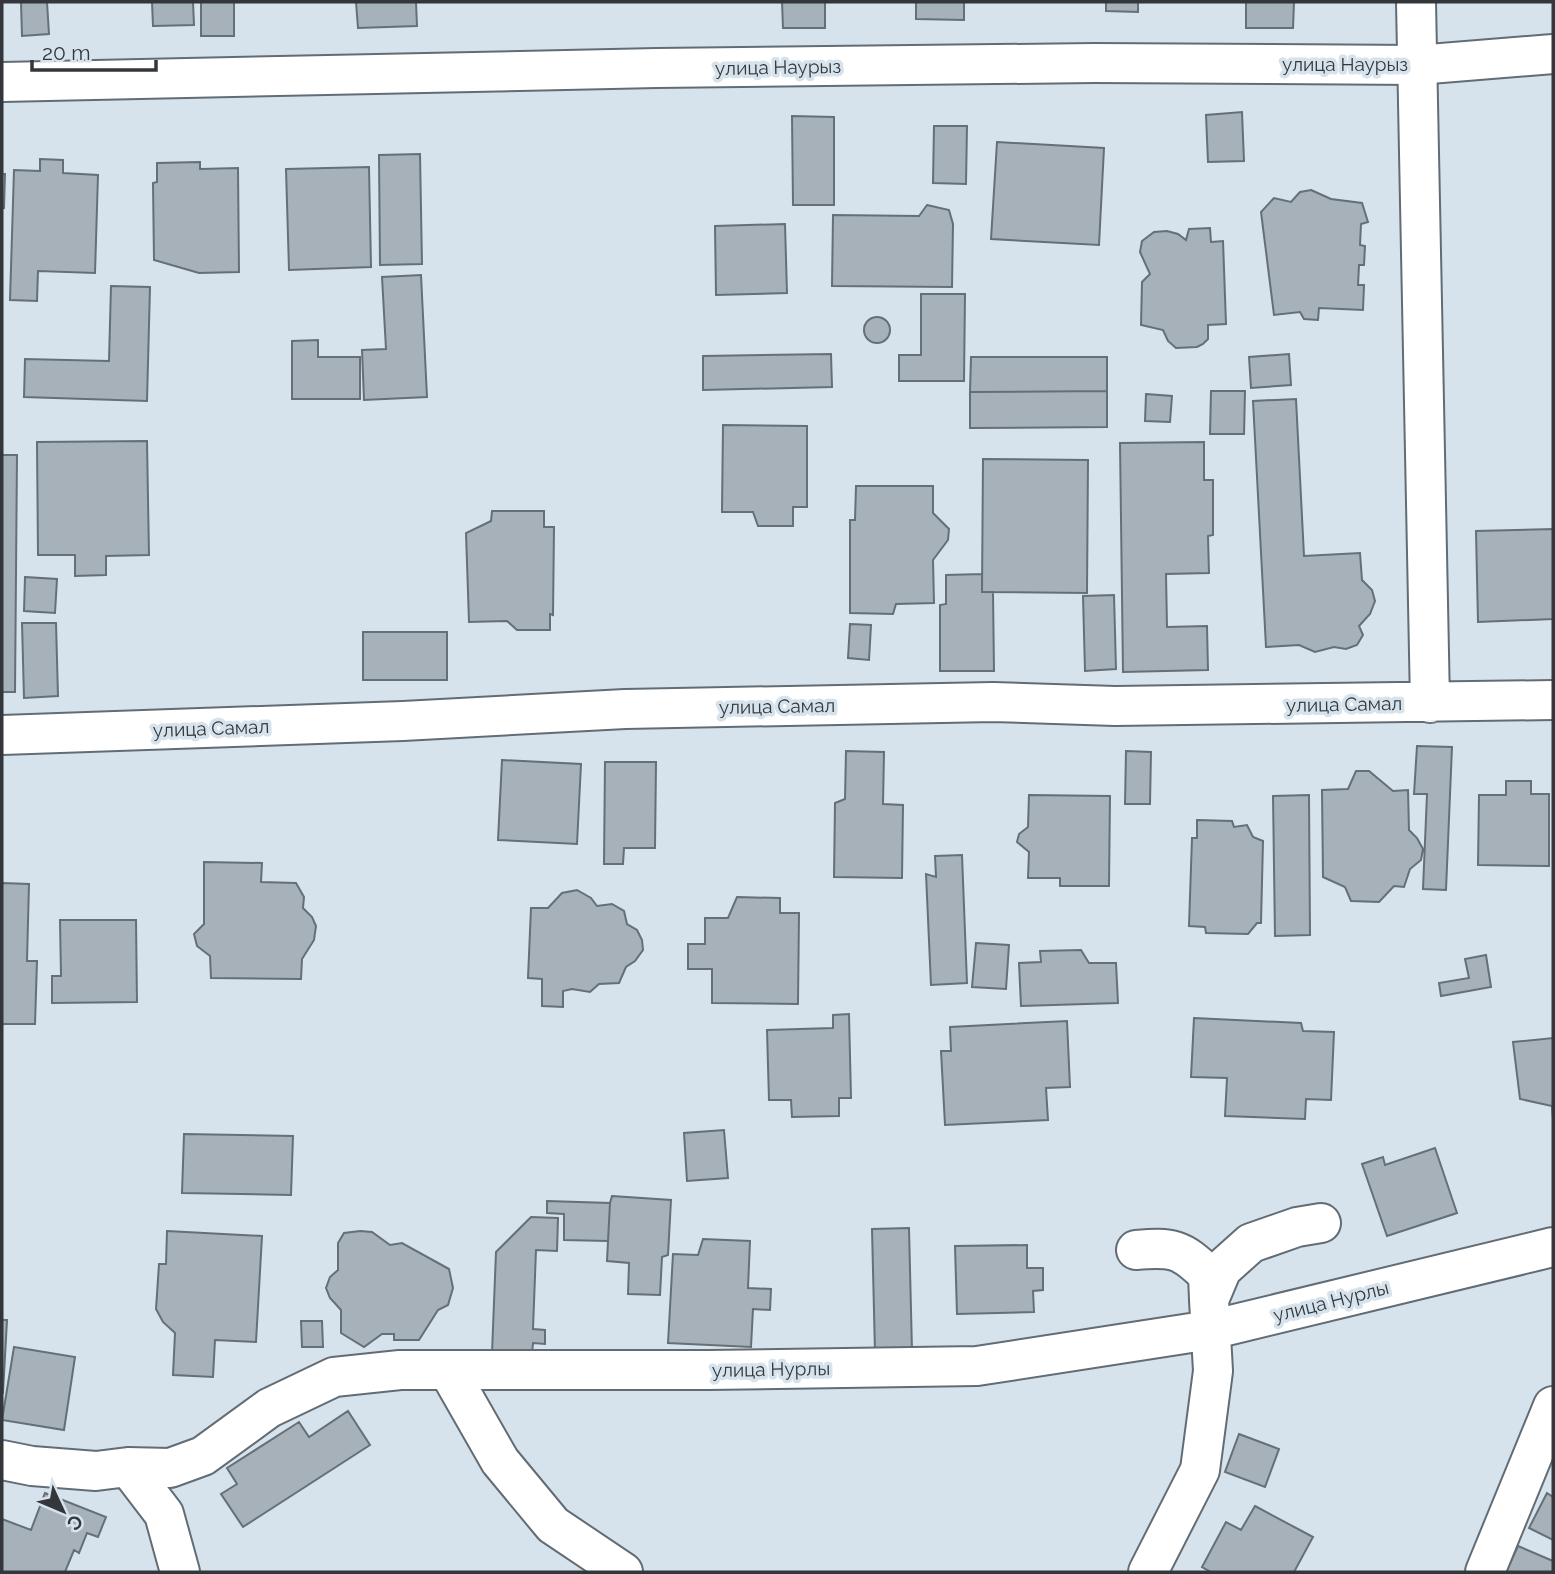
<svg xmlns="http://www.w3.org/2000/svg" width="1555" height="1574" font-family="Raleway,sans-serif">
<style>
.building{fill:#a6b1ba;stroke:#656f77;stroke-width:2}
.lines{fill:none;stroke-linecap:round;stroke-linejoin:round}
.street-casing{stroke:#626c74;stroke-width:42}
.secondary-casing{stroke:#626c74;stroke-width:42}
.street{stroke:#fff;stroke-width:38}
.secondary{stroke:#fff;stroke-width:38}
.labels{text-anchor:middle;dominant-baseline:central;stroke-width:7;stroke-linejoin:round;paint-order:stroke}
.street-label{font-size:19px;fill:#33373b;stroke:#d7e3ec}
</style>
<rect width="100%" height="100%" fill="#d7e3ec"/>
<!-- building -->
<path class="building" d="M21 2H47L49 34 22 36Z
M152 2H193L194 25 153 26Z
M201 2H234V36H201Z
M356 2H416L417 26 358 28Z
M782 2H825V28H783Z
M916 2H964V20L916 19Z
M1106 2H1138V12L1106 11Z
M1246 2H1294L1293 28H1246Z
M1242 112 1244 161 1208 162 1206 115Z
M792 116 834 117V205H793Z
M934 126H967L966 184 933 183Z
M997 142 1104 148 1099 245 991 239Z
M420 154 422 264 380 265 379 155Z
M40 159 63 160V173L98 175 95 273 38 271 37 301 10 300 14 170 40 171Z
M200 162V169L238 168 239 272 199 273 154 260 153 183 157 182V163Z
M369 167 371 267 289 270 286 169Z
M2 174H5L4 208H2Z
M1311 190 1331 199 1362 203 1368 222 1361 224 1360 245 1365 246 1364 265H1359L1358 285H1364L1363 310 1319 308 1318 320 1304 319 1300 312 1274 315 1261 212 1274 198 1291 202 1300 192Z
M927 205 949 210 953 224 952 287 832 286 833 215 919 216Z
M785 224 787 293 716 295 715 226Z
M1210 228 1211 242 1223 241 1226 324 1208 325V339L1203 344 1197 347 1176 348 1168 341 1163 330 1141 325 1142 282 1150 274 1140 252 1142 241 1154 232 1167 231 1178 234 1186 240 1189 229Z
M421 275 427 397 364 400 362 350 386 349 382 277Z
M111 286 150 287 147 401 24 397 25 359 109 361Z
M921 294H965L964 381H899V355H921Z
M864 330a13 13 0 1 1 26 0a13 13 0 1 1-26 0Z
M318 340V357H360V399H292V341Z
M831 354 832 387 703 390V356Z
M1289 354 1291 385 1251 388 1249 357Z
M971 357H1107V391L970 392Z
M1107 391V427L970 428V392Z
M1211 391H1245L1244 434H1210Z
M1146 394 1172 396 1170 422 1145 421Z
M1296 399 1304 556 1360 553 1362 580 1372 590 1375 601 1370 614 1359 626 1363 635 1357 645 1346 649 1334 647 1315 652 1299 645 1266 647 1253 401Z
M723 425 807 426V507H793V526H758L753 512H722Z
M147 441 149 555 106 556V575L75 576V555H38L37 442Z
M1204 442V480H1213V535L1208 536 1209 573 1166 574 1167 627 1207 626 1208 670 1123 672 1120 443Z
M2 455H17L15 692H2Z
M983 459 1088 460 1087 593 982 592Z
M856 486H933V513L949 529 948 540 933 560 934 603 896 604 893 614 850 613V520H855Z
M492 511H544V527H554L553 615 550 614V630H517L507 621 469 622 466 533 491 521Z
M1553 529V619L1478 622 1476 531Z
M982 574V592H993L994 671H940V605L946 604V575Z
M25 577 57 579 55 613 24 611Z
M1114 595 1116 669 1085 671 1083 596Z
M22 623H56L58 696 24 698Z
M850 624 871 625 869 660 848 658Z
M363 632H447V680H363Z
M1417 746 1452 747 1446 890 1423 889 1427 794H1414Z
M846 751 884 752 883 804 903 805 902 878 834 877 835 803 845 799Z
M1126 751 1151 752 1150 804H1125Z
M502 760 581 764 577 844 498 840Z
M605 762H656L655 848H624L623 864H604Z
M1356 771H1369L1393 791 1408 790 1409 830 1417 838 1423 849 1421 860 1410 869 1404 887 1394 886 1379 902 1351 901 1345 887 1323 877 1322 790 1348 789Z
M1506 781H1531V794H1549V866L1478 865 1479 795H1506Z
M1029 795 1110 796 1109 886H1060V878H1028L1029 852 1017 842 1019 834 1028 827Z
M1309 795 1310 935 1275 936 1273 796Z
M1197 820 1232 821 1234 827 1247 825 1253 837 1263 841 1261 923H1257L1248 934 1206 933 1205 927 1189 926 1192 838H1197Z
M962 855 967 983 931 985 926 874 936 877 935 856Z
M204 862 262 863 261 882 296 883 304 897 303 908 312 917 316 926 314 940 302 959 301 979 211 978 210 956 197 946 194 934 204 924Z
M2 883 29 884 27 961H37L35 1024H2Z
M577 890 591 898 597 906 612 904 624 911 627 924 637 930 642 940 643 950 635 961 626 967 619 983 599 984 590 992 572 989 563 991V1007L542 1006V979L528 978 531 908H548L562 893Z
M737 897 780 898V913H799L798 1004 712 1003V969H688V944H705V918H728Z
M60 920H136L137 1002 52 1003V976H61Z
M976 943 1009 945 1006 989 972 987Z
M1081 950 1089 963H1116L1118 1003 1021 1006 1019 963 1041 962 1040 951Z
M1486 955 1491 987 1441 996 1439 983 1469 978 1465 959Z
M849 1014 851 1098H839V1116L792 1117 791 1100H769L767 1030 833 1028V1015Z
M1194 1018 1301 1023 1303 1031 1334 1032 1331 1100 1306 1099 1305 1119 1225 1116 1227 1078 1191 1077Z
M1067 1021 1070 1087 1046 1088 1048 1120 945 1125 941 1051H951L950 1027Z
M1553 1038V1119L1552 1106 1520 1099 1513 1042Z
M724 1130 728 1178 687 1181 684 1133Z
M184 1134 293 1136 291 1195 182 1193Z
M1435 1148 1457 1213 1387 1236 1362 1164 1383 1157 1385 1165Z
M612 1196 671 1200 668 1255 662 1257 660 1295 628 1294 629 1263 607 1261 610 1203Z
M547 1201 610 1203 608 1241 564 1240V1214L547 1213Z
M531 1217 558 1218 557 1251 536 1250 533 1329 545 1330V1344L533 1343 532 1354 492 1353 496 1252Z
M909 1228 912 1351 875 1352 872 1229Z
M167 1231 262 1236 256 1342 215 1340 213 1377 173 1375 175 1333 163 1322 156 1309 159 1264H166Z
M360 1231 372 1232 390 1245 402 1243 449 1269 453 1288 448 1305 438 1310 419 1340H394V1334H382L364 1347 341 1333V1310L330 1298 326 1288 330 1277 338 1270V1243L344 1233Z
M703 1239 750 1241 748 1288 771 1289 770 1310 753 1309 751 1347 668 1343 673 1254 698 1255Z
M1027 1245V1268H1043V1290L1033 1291 1034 1312 957 1314 955 1246Z
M2 1320H7L3 1393H2Z
M301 1321H322L323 1347H302Z
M14 1347 75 1357 64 1430 2 1420Z
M348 1411 370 1445 243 1527 221 1494 237 1484 227 1468 299 1422 309 1437Z
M1239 1434 1279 1449 1265 1487 1225 1472Z
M45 1493 106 1517 98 1537 87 1533 79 1553 74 1550 65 1572H2V1519L31 1530Z
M1547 1493 1553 1497V1540L1529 1528Z
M1255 1506 1313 1537 1294 1572H1211L1202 1567 1226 1522 1241 1530Z
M1518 1546 1553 1561V1572H1506Z"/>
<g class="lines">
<defs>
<path id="street" d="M1416 2 1430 703
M2 735 403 721 625 709 993 702 1115 706 1553 700
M1136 1250C1172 1247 1181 1248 1208 1275L1209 1300
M448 1370 500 1461 553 1525 623 1572
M2 1460 32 1466 96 1471 128 1467 170 1468 203 1456 269 1408 334 1377 400 1370H708L977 1366 1210 1330 1553 1247
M128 1467 164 1514 180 1572
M1148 1572 1200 1470 1213 1371 1209 1300 1222 1269 1251 1243 1297 1227 1321 1223
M1485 1572 1553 1406"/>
<path id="secondary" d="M2 82 657 68 1094 63 1417 65 1553 54"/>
</defs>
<!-- street casing -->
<use href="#street" class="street-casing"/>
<!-- secondary casing -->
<use href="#secondary" class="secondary-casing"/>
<!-- street -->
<use href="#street" class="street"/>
<!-- secondary -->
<use href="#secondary" class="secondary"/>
</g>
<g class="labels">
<!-- street labels -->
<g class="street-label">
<text x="1345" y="64">улица Наурыз</text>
<text transform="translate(778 67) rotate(-1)">улица Наурыз</text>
<text transform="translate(1344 704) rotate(-1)">улица Самал</text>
<text transform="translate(777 706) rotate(-1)">улица Самал</text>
<text transform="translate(211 728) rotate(-2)">улица Самал</text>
<text transform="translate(1331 1301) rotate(-14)">улица Нурлы</text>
<text transform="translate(771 1369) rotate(-1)">улица Нурлы</text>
</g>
</g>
<!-- border -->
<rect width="1555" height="1574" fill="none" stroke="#33373b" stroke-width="7"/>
<!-- north arrow -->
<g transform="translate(63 1511) rotate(134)" stroke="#d7e3ec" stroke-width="5" paint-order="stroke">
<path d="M0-5L12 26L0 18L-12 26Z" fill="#33373b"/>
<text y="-10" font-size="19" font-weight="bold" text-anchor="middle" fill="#33373b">С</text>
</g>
<!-- scale -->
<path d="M32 60v10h124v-10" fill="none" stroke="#33373b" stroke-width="3.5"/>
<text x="42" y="60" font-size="21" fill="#33373b" stroke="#d7e3ec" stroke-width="5" paint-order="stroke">20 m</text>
</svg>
